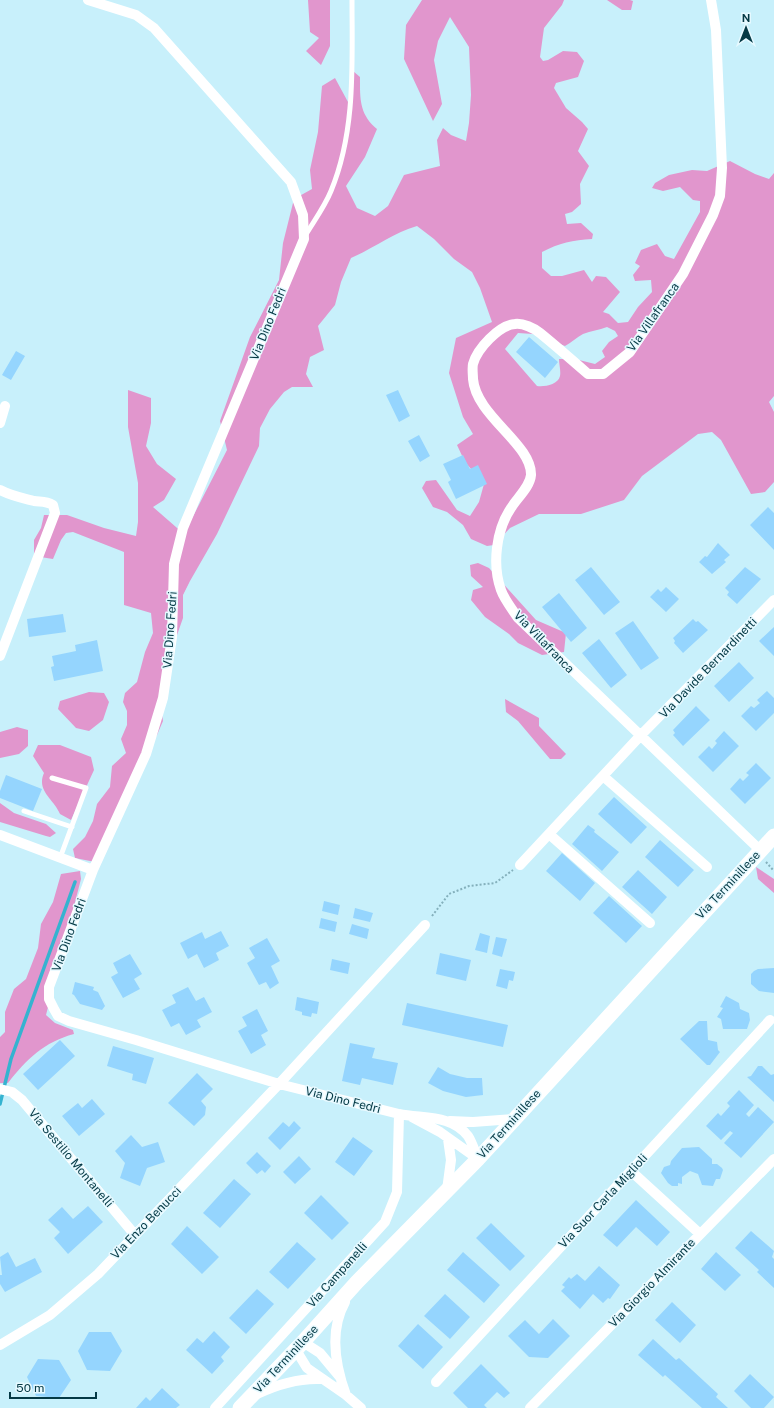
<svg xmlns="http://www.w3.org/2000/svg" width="774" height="1408" font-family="'Public Sans',sans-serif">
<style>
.forest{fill:#e196cd;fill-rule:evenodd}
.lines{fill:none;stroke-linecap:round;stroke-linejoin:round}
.stream{stroke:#35b3d0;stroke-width:3.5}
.building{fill:#95d5fe}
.path{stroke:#84b0bc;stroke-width:2;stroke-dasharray:2 2;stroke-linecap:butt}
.service{stroke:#fff;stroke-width:5}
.minor{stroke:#fff;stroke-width:10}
.secondary{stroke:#fff;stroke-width:15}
.labels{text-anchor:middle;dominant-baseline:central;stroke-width:3;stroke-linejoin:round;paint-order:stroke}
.street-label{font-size:12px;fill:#043945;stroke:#e6f9ff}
</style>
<rect width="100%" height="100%" fill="#c8f0fb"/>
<!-- forest -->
<path class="forest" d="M308 0H330V46L321 65 306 51 319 38 310 32Z
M422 0H564L562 5 544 28 540 57 543 61 548 60 563 51 577 52 584 61 578 77 556 83 554 88 566 108 582 122 588 129 578 151 589 166 580 184 581 204 572 212 565 214 567 224 581 223 593 234 592 239C573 240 559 243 542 252V268L551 276H562L584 270 592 282 596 276 606 277 620 292 603 312 609 314 618 323 628 322 638 307 652 292 651 280 635 281 633 275 640 266 635 263 641 250 657 244 665 256 674 259 700 212V201L693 200 680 187 663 191 652 188 655 183 669 175 692 170 707 171 730 161 755 174 769 179 774 173V396L769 402 774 412V482L765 492 751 494 721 440 712 432 698 434 642 476 624 500 581 514H539L510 528 494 545 487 546 471 539 463 525 447 512 433 507 422 488 426 481 436 480 457 510 470 516 479 502 484 484 465 462 457 445 473 434 463 417 449 373 456 338 492 322 480 288 472 272 454 259 434 239 417 226C393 233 374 248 351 258L341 282 335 305 318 326 324 350 310 357 306 374 313 387H292L284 392 270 409 260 428 259 446 217 534 190 581 183 595V618L170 655 159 695 163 721 157 735 143 756 95 862 75 858 73 849 85 837 93 821 97 804 110 787 112 766 126 753 121 739 127 725V711L123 702 125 693 137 682 145 652 153 633 151 613 124 605V552L73 532 66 533 61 540 53 559 34 556V540L41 528 44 515H67L104 528 136 536 138 522V483L128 427V390L151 398V423L146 446 157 464 176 479 164 500 153 507 184 534 227 450 220 421 250 337 279 280 283 243 294 199 312 189 310 170 318 132 322 86 335 78 348 102 353 71 360 77C360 98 359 114 377 129L365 157 346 186 357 208 375 216 388 206 404 175 440 166 437 140 443 128 451 135 466 141 469 123 471 95 469 47 450 17 438 41 434 60 442 104 433 121 404 59 406 25ZM607 327 615 331 618 336 609 342 602 351 605 357 595 364 575 359H559C559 364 561 371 560 376 558 385 544 387 537 386L505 349 518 333 533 334 565 346C571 343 577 337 583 334 591 331 599 330 607 327Z
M607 0H630L633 1 631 10H622Z
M478 563 489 568 536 620 566 633 564 652 542 655 518 643 509 634 485 617 471 600 473 590 483 587 471 576 470 565Z
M89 692 104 693 109 702 103 720 89 731 76 728 58 709 60 701Z
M505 699 539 718V726L566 754 561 759H550L518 721 506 712Z
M17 727 28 730V746L19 754 0 758V732Z
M38 745H60L91 757 94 770 71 820 60 814C54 799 36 791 44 773L33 756Z
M0 803 14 813 46 824 56 833 50 837 46 836 0 822Z
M756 867 774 879V893L758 879Z
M80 871 81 879 46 1015 55 1023 73 1030 74 1034C44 1042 27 1059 8 1083H0V1037L5 1032V1012L14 989 26 979 38 948 41 924 53 902 61 874Z"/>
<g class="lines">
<!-- stream -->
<path class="stream" d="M0 1104 11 1059 75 882"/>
</g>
<!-- building -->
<path class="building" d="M529 337 558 362 545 378 516 352Z
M16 351 25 356 11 380 2 375Z
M398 390 410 416 399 422 386 395Z
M419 435 430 456 420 462 408 441Z
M463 455 470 469 478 465 487 484 456 499 448 482 451 480 443 464Z
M768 507 774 513V550L750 525Z
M718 543 730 555 724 560 726 562 712 574 699 562 705 556 707 557Z
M591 567 620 602 604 615 575 580Z
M745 567 761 579 737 604 727 595 729 592 725 588Z
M666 587 679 599 666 612 650 597 658 589 661 592Z
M559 593 587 628 571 642 542 607Z
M63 614 66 632 29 637 27 619Z
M693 619 696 622 698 621 708 630 683 653 674 643 675 641 673 638Z
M633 621 659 658 641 670 615 633Z
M774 627V656L759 641Z
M599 639 627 675 611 688 582 653Z
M97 640 103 671 54 681 51 667 54 666 52 656 76 651 75 645Z
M739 662 754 678 729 702 714 686Z
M767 691 774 698V713L756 731 741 716 751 706 754 708 760 703 757 700Z
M696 706 710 720 683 746 673 735 675 733 673 730Z
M724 731 739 746 713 772 698 757 709 746 712 749 717 743 715 741Z
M756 763 771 778 745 804 730 789 740 778 743 781 749 775 746 773Z
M6 775 42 789 33 811 0 798V791Z
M614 797 647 827 631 844 598 814Z
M588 825 595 830 594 832 619 852 602 871 572 844Z
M660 840 694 870 678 887 645 857Z
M562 853 595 883 580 901 546 871Z
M638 870 667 897 652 914 622 887Z
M609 896 642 926 626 943 593 913Z
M324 901 340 905 338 915 322 911Z
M355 908 373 913 370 922 353 918Z
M321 918 337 922 335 932 319 928Z
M352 924 369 929 367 939 349 934Z
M221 931 229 946 216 953 219 960 204 968 197 954 188 959 180 943 202 932 205 939Z
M480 933 490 936 487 953 475 950Z
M496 937 507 939 502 957 492 954Z
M267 938 280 961 271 966 279 983 270 989 266 982 259 985 247 963 255 958 249 948Z
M440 953 471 960 466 981 436 974Z
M130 954 142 974 134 979 140 989 123 998 111 977 118 973 113 963Z
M332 959 350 963 348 974 330 970Z
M774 968V993L759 991 751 984V974L754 971 758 969Z
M500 969 515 972 513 981 509 980 507 989 496 986Z
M75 982 94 987 93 990 98 992 105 1006 102 1010 80 1004 74 995 72 994Z
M188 987 196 1001 204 997 212 1012 197 1020 201 1027 186 1035 179 1023 171 1027 162 1010 176 1003 172 995Z
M726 996 739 1003 740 1009 749 1013 750 1020 747 1029H723L721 1019 717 1017 723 1008 720 1007Z
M297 997 319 1002 317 1014 312 1013 311 1017 302 1015V1012L295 1010Z
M407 1003 508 1025 503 1047 402 1025Z
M257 1009 268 1031 261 1035 266 1045 251 1054 238 1031 247 1026 242 1017Z
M699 1021H707L708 1040 717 1042 718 1050 720 1052 710 1065H707L680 1039Z
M60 1040 75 1056 38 1090 23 1074Z
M350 1043 375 1048 372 1058 398 1063 393 1085 362 1078 360 1085 342 1081Z
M113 1046 154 1058 146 1084 132 1080 133 1074 107 1066Z
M758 1066H762L771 1075 774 1074V1102L747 1077 751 1076Z
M438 1067 450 1074 467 1078H482L483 1095 466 1097 443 1091 428 1083Z
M197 1073 213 1089 201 1101 206 1107 205 1115 194 1126 168 1103Z
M739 1090 754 1105 746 1114 749 1117 758 1107 774 1122 741 1158 724 1143 733 1133 730 1131 721 1140 706 1126 718 1113 721 1116 730 1106 727 1103Z
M92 1099 105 1114 79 1136 62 1116 78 1103 82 1108Z
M294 1121 301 1128 280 1150 268 1138 283 1122 289 1127Z
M131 1135 142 1147 158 1142 165 1162 147 1168 140 1186 120 1178 125 1163 115 1151Z
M353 1137 373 1151 354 1176 335 1162Z
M699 1147 712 1159V1164H717L722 1168 723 1170 720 1179H716L713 1186 702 1185 698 1174 690 1171 682 1177V1184L678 1183V1186H672L668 1183 661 1173 664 1167 670 1165 671 1161 682 1148Z
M257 1152 271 1166 265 1173 262 1170 257 1174 246 1163Z
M299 1156 311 1169 295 1184 283 1172Z
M234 1179 251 1194 220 1228 203 1213Z
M321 1195 349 1223 332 1240 304 1213Z
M636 1200 670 1232 657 1246 636 1227 617 1247 603 1235Z
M88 1206 103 1222 68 1254 54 1238 60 1232 48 1220 62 1207 73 1219Z
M491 1223 525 1256 510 1271 476 1238Z
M187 1226 219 1257 202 1274 171 1244Z
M751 1231 774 1251 772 1257 774 1259V1288L757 1272 759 1270 735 1248Z
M297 1242 316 1259 288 1289 269 1272Z
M8 1252 16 1267 35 1258 42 1272 5 1292 0 1284V1275H2L0 1257Z
M463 1252 500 1285 484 1303 447 1270Z
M716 1252 741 1275 725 1291 701 1269Z
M599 1266 620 1285 610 1299 608 1298 603 1303 593 1294 580 1309 561 1291 565 1287 562 1285 569 1277 571 1279 577 1274 585 1281Z
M257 1289 274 1304 246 1334 229 1318Z
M445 1294 470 1317 450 1339 424 1316Z
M672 1302 696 1325 680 1343 655 1320Z
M553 1319 570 1336 548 1358 529 1357 508 1336 525 1320 539 1334Z
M418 1324 443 1347 423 1369 398 1346Z
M214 1331 230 1347 221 1357 224 1361 212 1374 186 1350 197 1338 203 1343Z
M89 1332H111L122 1351 110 1371 87 1370 78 1351Z
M653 1339 676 1360 679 1358 718 1394 716 1397 728 1408H702L665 1375 663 1377 638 1355Z
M38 1359 59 1360 71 1380 59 1398 36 1396 27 1377Z
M481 1364 510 1393 504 1398 497 1392 484 1405 487 1408H468L453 1393Z
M750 1374 774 1397 764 1408H751L734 1391Z
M162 1388 180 1405 176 1408H136L146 1397 150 1401Z"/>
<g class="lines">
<!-- path -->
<path class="path" d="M766 862 774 871
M432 916 449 894 469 886 495 883 513 870"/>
<!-- service -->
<path class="service" d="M305 236C314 221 325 206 331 191 356 131 352 63 352 0
M52 778 86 788 60 858
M24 811 72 827"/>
<!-- minor -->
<path class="minor" d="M88 0 136 15 154 28 291 182 303 215 304 239 183 528 174 564 172 637 163 698 146 754 93 870 49 987V999L54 1009 58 1016 69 1021 136 1040 279 1084 399 1114C423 1119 451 1114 468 1136 472 1142 475 1152 478 1159
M711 0 716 30 722 168 720 196 713 215 683 274 630 352 603 374H588C572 360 556 346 540 333 534 328 523 323 515 324 499 325 477 349 473 364 472 368 473 375 473 379 476 416 532 444 531 475 530 487 517 498 511 508 496 530 492 565 501 590 504 599 512 609 518 618L760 850
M0 423 5 406
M0 490C11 496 22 498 34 501 41 502 46 501 53 505L55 513 0 656
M603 776 707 867
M549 834 650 923
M0 835 93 870
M520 865 641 735 774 600
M0 1089 12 1092 22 1100 135 1235
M412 1117 440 1132 478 1159
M450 1121 473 1122 514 1119
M631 1171 700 1234
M447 1190 451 1160 448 1139
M345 1302C329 1331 335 1365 346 1395
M303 1342 320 1353 340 1377
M0 1345 50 1315 98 1274 279 1084 425 925
M296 1350 307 1368 346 1395 361 1408
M436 1382 770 1020
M257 1394C278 1384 298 1378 321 1379
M215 1408 385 1222 397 1192 399 1114
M530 1408 774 1159"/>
<!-- secondary -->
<path class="secondary" d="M240 1408 303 1342 357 1282 478 1159 774 836"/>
</g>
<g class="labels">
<!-- street labels -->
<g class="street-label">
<text transform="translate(653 317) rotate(-55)">Via Villafranca</text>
<text transform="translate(268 324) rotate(-68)">Via Dino Fedri</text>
<text transform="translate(170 630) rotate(-86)">Via Dino Fedri</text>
<text transform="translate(544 642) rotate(46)">Via Villafranca</text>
<text transform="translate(708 668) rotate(-46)">Via Davide Bernardinetti</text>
<text transform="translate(728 885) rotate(-47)">Via Terminillese</text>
<text transform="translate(69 935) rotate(-70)">Via Dino Fedri</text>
<text transform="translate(343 1100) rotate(14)">Via Dino Fedri</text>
<text transform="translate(509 1124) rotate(-48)">Via Terminillese</text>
<text transform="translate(71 1158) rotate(50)">Via Sestilio Montanelli</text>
<text transform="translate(603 1201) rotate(-47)">Via Suor Carla Miglioli</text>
<text transform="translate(146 1223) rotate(-46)">Via Enzo Benucci</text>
<text transform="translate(337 1275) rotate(-48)">Via Campanelli</text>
<text transform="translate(652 1283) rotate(-46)">Via Giorgio Almirante</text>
<text transform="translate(286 1359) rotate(-47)">Via Terminillese</text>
</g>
</g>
<!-- north arrow -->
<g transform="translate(746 28)" stroke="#e6f9ff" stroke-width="3" paint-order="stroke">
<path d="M0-3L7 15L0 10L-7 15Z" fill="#043945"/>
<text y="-6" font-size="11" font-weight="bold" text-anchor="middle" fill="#043945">N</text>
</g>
<!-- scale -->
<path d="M10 1392v6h86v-6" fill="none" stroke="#043945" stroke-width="2"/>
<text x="16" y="1392" font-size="12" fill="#043945" stroke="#e6f9ff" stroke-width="3" paint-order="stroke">50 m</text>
</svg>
